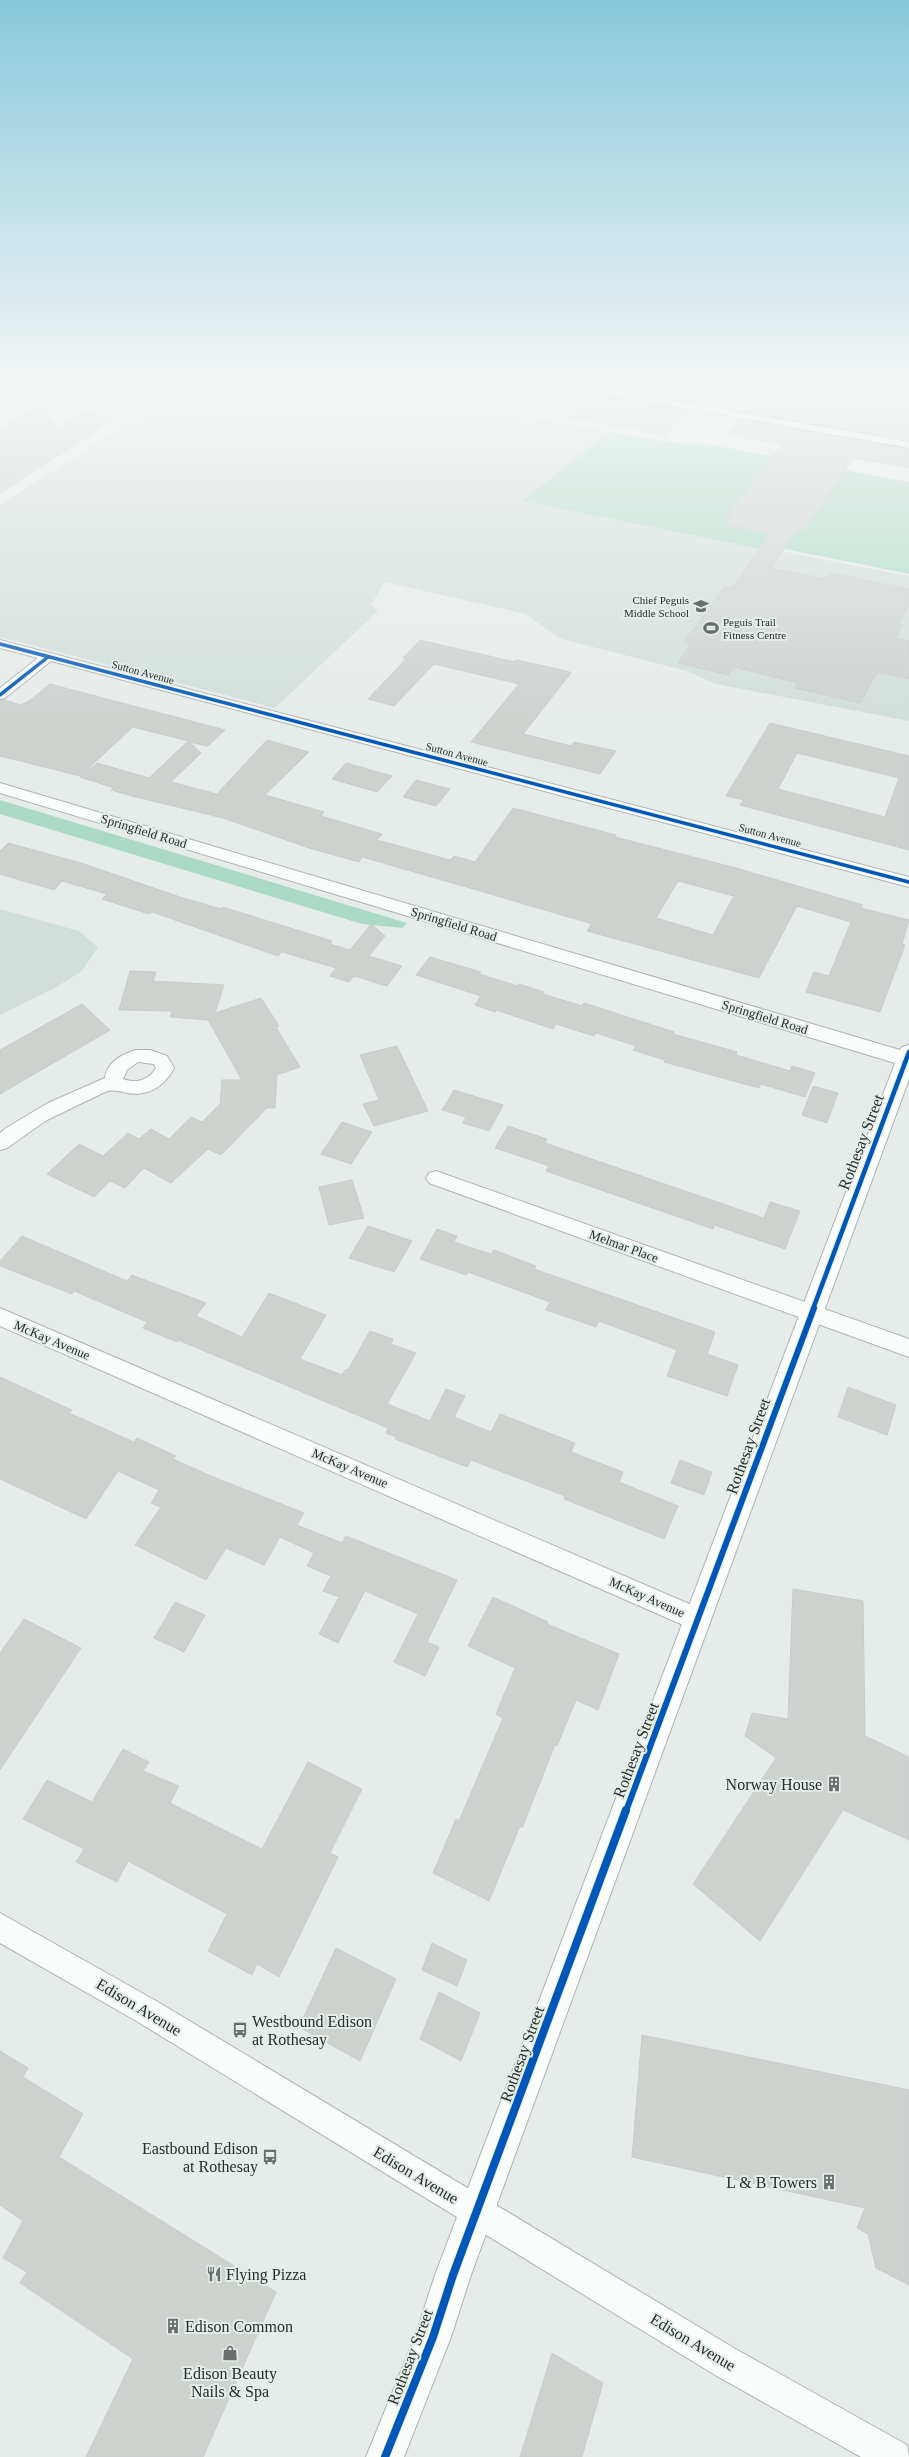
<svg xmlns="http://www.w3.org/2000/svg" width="909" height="2457" font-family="Georgia,serif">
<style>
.built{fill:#d2ded9}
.green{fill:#aadac6}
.building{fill:#cdd2cf;stroke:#c8cdca;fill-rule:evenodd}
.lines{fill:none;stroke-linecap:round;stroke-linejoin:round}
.minor-casing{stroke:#aeb3b1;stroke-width:2}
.tertiary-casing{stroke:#aeb3b1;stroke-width:2}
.minor{fill:#fbfcfc;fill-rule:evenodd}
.tertiary{fill:#fbfcfc;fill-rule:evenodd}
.cycleway-far3-casing{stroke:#e4eee9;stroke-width:5.5}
.cycleway-far2-casing{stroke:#e4eee9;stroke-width:7}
.cycleway-far1-casing{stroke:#e4eee9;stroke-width:8}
.cycleway-casing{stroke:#e4eee9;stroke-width:10}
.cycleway-far3{stroke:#0057b8;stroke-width:3.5}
.cycleway-far2{stroke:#0057b8;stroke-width:4.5}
.cycleway-far1{stroke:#0057b8;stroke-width:6}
.cycleway{stroke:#0057b8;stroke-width:8}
.labels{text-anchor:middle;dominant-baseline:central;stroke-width:4;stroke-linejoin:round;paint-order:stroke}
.far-poi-label{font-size:11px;fill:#282c2a;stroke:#e4eee9;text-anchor:end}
.far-street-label{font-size:11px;fill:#282c2a;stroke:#e4eee9}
.street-label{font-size:13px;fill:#282c2a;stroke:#e4eee9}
.near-street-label{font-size:16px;fill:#282c2a;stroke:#e4eee9}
.near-poi-label{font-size:16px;fill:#282c2a;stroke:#e4eee9;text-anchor:end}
</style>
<rect width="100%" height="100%" fill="#e6ece9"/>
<!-- built -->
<path class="built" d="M194 381H335L610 432 523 501 909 576V721L716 684 687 671 558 638 526 614 385 582 371 605 378 611 275 708 0 637V505Z
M0 909 79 931 98 947 82 971 53 989 0 1015Z"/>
<!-- green -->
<path class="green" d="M610 432 668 442 712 445 909 482V574L785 549 781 553 522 501Z
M0 800 407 923 402 928 362 924 0 814Z"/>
<!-- building -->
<path class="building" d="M80 381H150L151 391 97 401Z
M618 381H714L696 403 611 388Z
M772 381H864L909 387V440L745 412Z
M603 395 689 410 665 435 570 418 588 401 595 403Z
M41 405 59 428 85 412 116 419 0 493V429Z
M739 419 909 449V468L853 458 804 530 798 529 771 568 826 579 830 573 909 589V605L898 624 903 625 895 638 909 641V679L877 672 860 703 795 688 798 683 734 667 728 675 678 663 691 644 684 642 692 631 725 587 732 588 770 533 727 525 734 516 728 515 782 445 727 434Z
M420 640 515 662 516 660 567 671 571 673 523 734 571 746 574 742 616 751 600 774 471 742 519 684 434 664 394 706 368 699 406 659 403 658Z
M50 684 225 730 208 746 189 742 201 753 171 782 217 794 267 740 309 752 265 795 324 812 321 816 382 834 377 840 450 860 454 856 475 862 513 808 616 835 615 837 736 868 863 905 861 908 909 920 902 944 905 945 880 1012 806 992 814 972 829 976 851 922 797 906 759 978 587 931 592 924 470 888 362 857 359 862 309 848 223 818 132 796 111 790 114 788 80 777 97 763 149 778 188 741 133 727 80 776 0 756V700H5L20 705 29 701ZM678 881 734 896 713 935 656 918Z
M770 723 909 756V850L740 805 744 800 726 796ZM797 753 899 778 885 817 778 789Z
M346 763 392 776 377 792 332 779Z
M416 780 450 789 436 806 403 797Z
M8 843 81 863 183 898 221 909 223 907 332 941 330 944 350 950 371 924 385 936 369 956 402 966 387 986 354 976 349 982 330 976 336 968 282 952 278 956 152 912 149 914 102 899 107 894 62 881 54 890 0 874V851Z
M430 957 481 972 479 974 518 986 519 984 544 992 543 994 582 1006 584 1003 609 1011 674 1032 673 1034 737 1052 736 1055 790 1071 792 1066 815 1073 805 1097 761 1084 759 1088 664 1062 665 1060 633 1050 636 1046 596 1033 594 1036 556 1024 553 1029 496 1010 495 1012 475 1005 481 996 416 975Z
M130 971 156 972 153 981 224 985 215 1013 261 998 279 1026 276 1027 300 1067 277 1075 275 1108H267L221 1155 208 1149 171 1183 144 1168 125 1188 110 1181 94 1197 47 1174 79 1144 103 1156 128 1133 139 1139 151 1129 169 1139 191 1117 202 1122 220 1104 222 1080H242L208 1020 170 1017 172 1011 119 1010Z
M82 1004 110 1030 0 1094V1050Z
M397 1046 428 1111 374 1126 363 1104 379 1100 360 1055Z
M813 1086 838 1093 827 1123 802 1115Z
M454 1090 503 1105 489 1131 463 1123 466 1117 442 1110Z
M342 1122 372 1132 351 1164 321 1154Z
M508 1126 547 1139 545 1143 764 1218 770 1202 800 1211 785 1249 714 1225 713 1229 546 1171 549 1166 495 1148Z
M352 1180 364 1218 329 1225 319 1187Z
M368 1226 412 1241 394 1272 349 1258Z
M437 1229 457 1236 454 1242 491 1254 494 1250 536 1266 534 1269 715 1332 707 1354 738 1365 727 1396 667 1376 677 1350 599 1321 596 1327 546 1310 550 1302 468 1272 466 1275 420 1259Z
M22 1236 127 1281 132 1275 206 1303 196 1316 242 1337 269 1293 326 1315 300 1359 342 1375 346 1369 348 1370 370 1331 393 1339 391 1344 416 1353 387 1404 430 1421 446 1389 465 1396 454 1417 491 1432 500 1414 575 1443 571 1452 623 1472 619 1482 678 1506 664 1539 564 1499 565 1496 471 1460 467 1467 395 1439 396 1437 386 1433 388 1428 178 1340 177 1342 143 1328 147 1322 74 1291 72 1294 0 1266V1261Z
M0 1377 72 1410 69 1413 134 1442 137 1438 176 1456 173 1459 211 1476 304 1513 297 1525 342 1543 346 1536 457 1580 427 1642 439 1647 425 1676 394 1662 418 1614 365 1591 338 1643 319 1634 339 1597 323 1591 331 1576 307 1566 314 1553 280 1537 264 1565 226 1548 206 1580 135 1545 161 1507 151 1503 159 1490 118 1471 86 1519 0 1479Z
M848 1387 896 1405 887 1435 838 1417Z
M680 1460 712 1472 704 1495 671 1483Z
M793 1589 863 1601 865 1736 909 1757V1840L843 1810 760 1941 693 1884 776 1758 745 1736 752 1713 788 1719Z
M493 1597 548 1622 547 1624 619 1654 598 1710 576 1700 557 1746 555 1745 522 1828 520 1826 489 1901 433 1873 456 1819 459 1821 503 1718 496 1714 515 1668 468 1646Z
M175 1602 205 1615 184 1652 154 1638Z
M24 1619 81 1648 0 1770V1653Z
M123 1749 149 1762 143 1771 179 1786 170 1803 262 1849 308 1762 362 1789 330 1853 338 1857 279 1977 257 1964 252 1975 208 1951 227 1914 128 1861 117 1882 76 1862 84 1849 23 1819 47 1780 92 1802Z
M432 1943 467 1960 457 1986 422 1970Z
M336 1948 396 1979 360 2061 299 2027Z
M439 1992 480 2013 461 2061 420 2039Z
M642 2035 909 2090V2285L876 2268 868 2234 857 2228 865 2208 632 2157Z
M0 2051 28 2068 23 2077 83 2114 59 2157 276 2292 203 2457H86L133 2359 20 2283 27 2272 3 2258 23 2221 0 2205Z
M552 2353 603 2383 582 2457H520Z"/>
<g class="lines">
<defs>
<path id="minor" d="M544 381H565L717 408 743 381H753L727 410 909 442V448L549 384Z
M0 640 909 877V887L51 661 5 698 0 699V688L38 658 0 648Z
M136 1050H150L167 1056 174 1068C165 1086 148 1097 127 1093 118 1091 114 1089 105 1092L47 1120 7 1148 0 1150V1133L6 1128 48 1103 105 1078C107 1062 122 1054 136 1050ZM138 1062 154 1064 156 1068C149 1080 136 1084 123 1079L127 1070Z
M436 1171 909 1339V1357L429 1183 426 1178 429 1173Z
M0 1308 708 1612 711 1620 708 1628 699 1632 690 1628 0 1326Z
M0 1913 158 2002 739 2351 907 2445 909 2457H861L715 2375 138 2022 0 1943Z"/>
<path id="tertiary" d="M0 783 900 1050 902 1047 909 1045V1079L471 2275 451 2337 404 2457H366L415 2337 435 2275 895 1063 0 793Z"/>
</defs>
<!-- minor casing -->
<use href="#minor" class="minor-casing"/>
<!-- tertiary casing -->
<use href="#tertiary" class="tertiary-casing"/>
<!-- minor -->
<use href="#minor" class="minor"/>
<!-- tertiary -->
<use href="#tertiary" class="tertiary"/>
<defs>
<path id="cycleway-far3" d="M0 644 909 882
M0 695 48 657"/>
<path id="cycleway-far2" d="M813 1309 909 1052"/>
<path id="cycleway-far1" d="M626 1811 814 1308"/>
<path id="cycleway" d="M385 2457 433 2337 453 2275 626 1810"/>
</defs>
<!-- cycleway-far3 casing -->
<use href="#cycleway-far3" class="cycleway-far3-casing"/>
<!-- cycleway-far2 casing -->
<use href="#cycleway-far2" class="cycleway-far2-casing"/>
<!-- cycleway-far1 casing -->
<use href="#cycleway-far1" class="cycleway-far1-casing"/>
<!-- cycleway casing -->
<use href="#cycleway" class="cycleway-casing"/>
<!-- cycleway-far3 -->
<use href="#cycleway-far3" class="cycleway-far3"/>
<!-- cycleway-far2 -->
<use href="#cycleway-far2" class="cycleway-far2"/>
<!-- cycleway-far1 -->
<use href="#cycleway-far1" class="cycleway-far1"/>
<!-- cycleway -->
<use href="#cycleway" class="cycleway"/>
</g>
<!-- sky -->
<linearGradient id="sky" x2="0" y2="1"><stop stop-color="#87c9db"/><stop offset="0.53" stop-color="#f4f6f5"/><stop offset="1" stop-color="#f4f6f5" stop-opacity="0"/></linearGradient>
<rect width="909" height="725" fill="url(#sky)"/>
<!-- icons -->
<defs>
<symbol id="school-bare" viewBox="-9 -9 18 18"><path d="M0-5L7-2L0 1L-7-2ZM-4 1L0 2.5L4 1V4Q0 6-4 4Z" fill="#6a6f6d" stroke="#e4eee9" stroke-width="2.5" paint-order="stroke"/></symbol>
<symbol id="stadium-bare" viewBox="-9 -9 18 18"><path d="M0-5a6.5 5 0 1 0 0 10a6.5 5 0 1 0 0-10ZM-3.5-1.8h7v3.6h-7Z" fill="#6a6f6d" stroke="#e4eee9" stroke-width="2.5" paint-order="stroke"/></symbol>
<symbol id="building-bare" viewBox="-9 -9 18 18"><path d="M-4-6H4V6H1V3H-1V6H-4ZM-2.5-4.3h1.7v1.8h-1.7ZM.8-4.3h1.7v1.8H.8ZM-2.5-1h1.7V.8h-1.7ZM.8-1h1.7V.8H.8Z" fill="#6a6f6d" stroke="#e4eee9" stroke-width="2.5" paint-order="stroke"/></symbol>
<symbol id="bus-bare" viewBox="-9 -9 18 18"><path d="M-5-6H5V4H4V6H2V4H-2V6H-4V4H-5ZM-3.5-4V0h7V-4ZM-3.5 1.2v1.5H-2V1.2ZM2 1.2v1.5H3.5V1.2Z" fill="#6a6f6d" stroke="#e4eee9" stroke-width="2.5" paint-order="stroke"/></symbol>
<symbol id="restaurant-bare" viewBox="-9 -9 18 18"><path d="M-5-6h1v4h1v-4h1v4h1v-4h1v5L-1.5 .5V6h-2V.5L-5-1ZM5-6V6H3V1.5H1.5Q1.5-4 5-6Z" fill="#6a6f6d" stroke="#e4eee9" stroke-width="2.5" paint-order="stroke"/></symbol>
<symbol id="shop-bare" viewBox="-9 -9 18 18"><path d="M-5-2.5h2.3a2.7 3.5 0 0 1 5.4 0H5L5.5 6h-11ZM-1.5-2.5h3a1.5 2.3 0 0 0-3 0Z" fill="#6a6f6d" stroke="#e4eee9" stroke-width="2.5" paint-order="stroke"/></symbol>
</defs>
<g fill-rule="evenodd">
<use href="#school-bare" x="690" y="595" width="22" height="22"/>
<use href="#stadium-bare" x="700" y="617" width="22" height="22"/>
<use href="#building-bare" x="823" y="1773" width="22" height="22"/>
<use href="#bus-bare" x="229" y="2019" width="22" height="22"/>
<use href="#bus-bare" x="259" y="2146" width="22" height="22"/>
<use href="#building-bare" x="818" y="2171" width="22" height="22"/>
<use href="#restaurant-bare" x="203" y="2263" width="22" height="22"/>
<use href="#building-bare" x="162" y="2315" width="22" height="22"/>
<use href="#shop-bare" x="219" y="2342" width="22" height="22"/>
</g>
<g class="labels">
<!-- far-poi labels -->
<g class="far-poi-label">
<text x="689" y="600">Chief Peguis<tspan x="689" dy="13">Middle School</tspan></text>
<text x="723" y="622" text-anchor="start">Peguis Trail<tspan x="723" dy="13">Fitness Centre</tspan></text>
</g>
<!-- far-street labels -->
<g class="far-street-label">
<text transform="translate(143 672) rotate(15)">Sutton Avenue</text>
<text transform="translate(457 754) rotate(15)">Sutton Avenue</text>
<text transform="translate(770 835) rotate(15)">Sutton Avenue</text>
</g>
<!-- street labels -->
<g class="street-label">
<text transform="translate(144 831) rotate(17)">Springfield Road</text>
<text transform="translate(454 924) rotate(17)">Springfield Road</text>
<text transform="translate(765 1017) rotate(17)">Springfield Road</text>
<text transform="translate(624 1246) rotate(20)">Melmar Place</text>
<text transform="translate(52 1340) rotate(23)">McKay Avenue</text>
<text transform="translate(350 1468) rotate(23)">McKay Avenue</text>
<text transform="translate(647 1597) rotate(24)">McKay Avenue</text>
</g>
<!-- near-street labels -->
<g class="near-street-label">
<text transform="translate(861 1142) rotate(-69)">Rothesay Street</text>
<text transform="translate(748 1446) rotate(-70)">Rothesay Street</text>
<text transform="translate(636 1750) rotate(-69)">Rothesay Street</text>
<text transform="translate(139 2007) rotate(31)">Edison Avenue</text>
<text transform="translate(522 2054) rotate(-70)">Rothesay Street</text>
<text transform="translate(416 2175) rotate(31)">Edison Avenue</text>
<text transform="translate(693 2342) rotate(31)">Edison Avenue</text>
<text transform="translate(410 2357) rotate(-69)">Rothesay Street</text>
</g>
<!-- near-poi labels -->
<g class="near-poi-label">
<text x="822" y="1784">Norway House</text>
<text x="252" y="2021" text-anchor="start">Westbound Edison<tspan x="252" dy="18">at Rothesay</tspan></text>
<text x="258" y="2148">Eastbound Edison<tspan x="258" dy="18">at Rothesay</tspan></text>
<text x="817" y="2182">L &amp; B Towers</text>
<text x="226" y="2274" text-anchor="start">Flying Pizza</text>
<text x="185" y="2326" text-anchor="start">Edison Common</text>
<text x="230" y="2373" text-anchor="middle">Edison Beauty<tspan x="230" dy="18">Nails &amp; Spa</tspan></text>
</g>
</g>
</svg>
